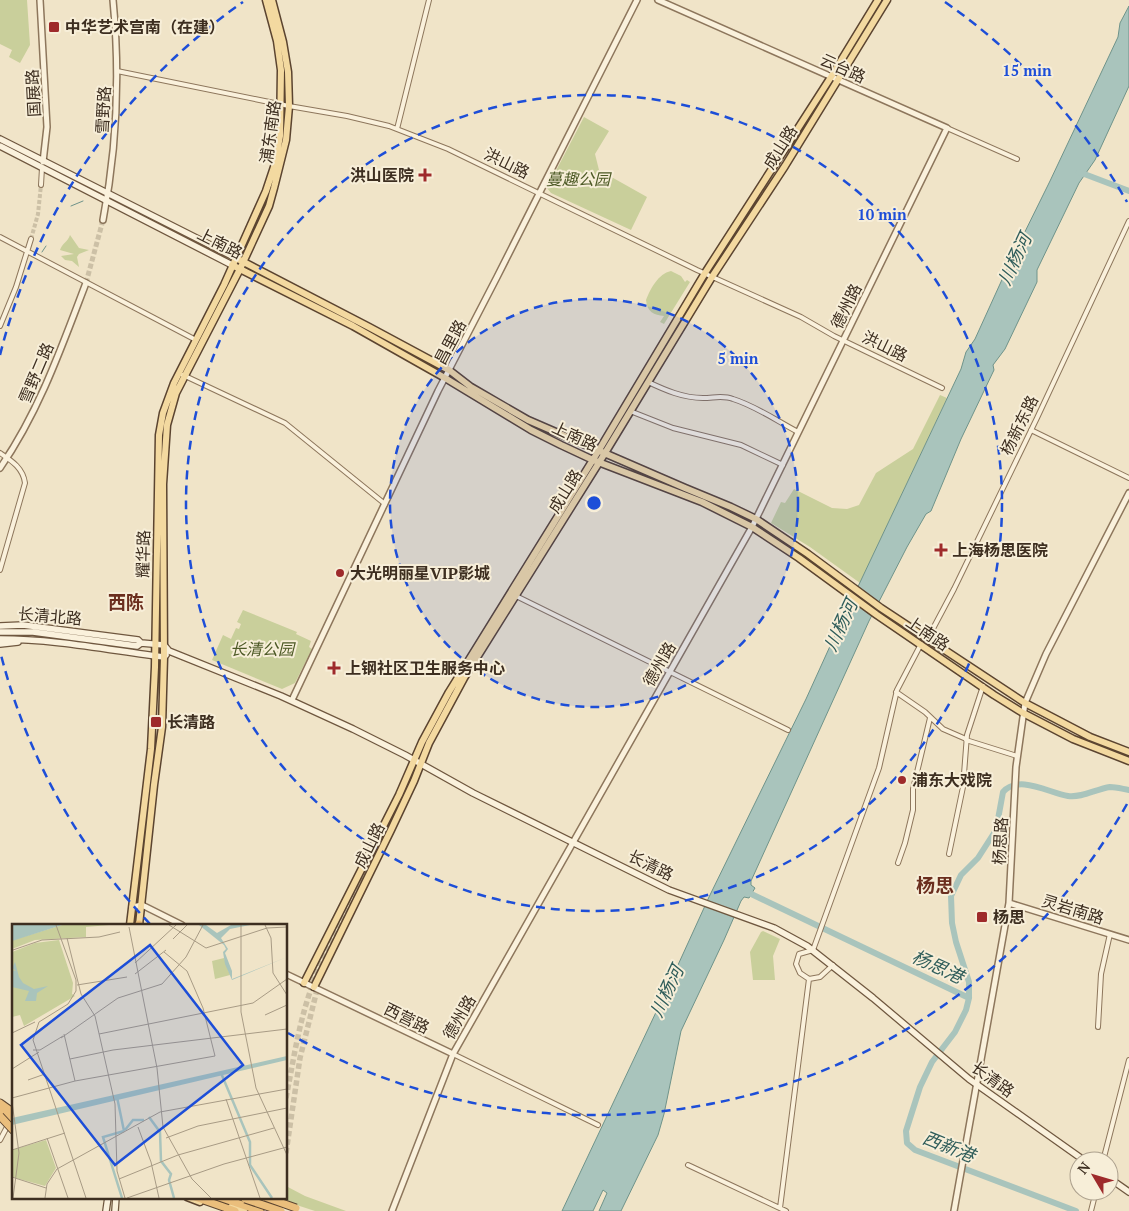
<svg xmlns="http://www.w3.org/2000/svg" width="1129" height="1211" font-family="'PT Serif','Noto Sans SC',serif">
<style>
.green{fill:#c9cf9b}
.water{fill:#a9c4bc;stroke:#6f938a}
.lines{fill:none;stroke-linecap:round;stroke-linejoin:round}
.stream{stroke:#6f938a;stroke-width:1}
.river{stroke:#a9c4bc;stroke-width:6}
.minor-tunnel{stroke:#ccc0a6;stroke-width:4;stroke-dasharray:4 2;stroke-linecap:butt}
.tertiary-tunnel{stroke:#ccc0a6;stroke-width:5;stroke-dasharray:5 2.5;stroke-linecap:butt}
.secondary-tunnel{stroke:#ccc0a6;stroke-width:5.5;stroke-dasharray:5.5 3;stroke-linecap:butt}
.minor-casing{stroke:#8d765c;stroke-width:6}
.tertiary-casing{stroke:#8d765c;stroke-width:8}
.secondary-casing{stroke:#6f573f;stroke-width:8}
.primary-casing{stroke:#5b4430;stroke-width:9}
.trunk-casing{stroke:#5b4430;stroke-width:9}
.minor{stroke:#faf1dc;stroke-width:4}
.tertiary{stroke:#faf1dc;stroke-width:5}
.secondary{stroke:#faf1dc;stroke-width:5.5}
.primary{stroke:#f3d9a0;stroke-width:6}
.trunk{stroke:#eabe7c;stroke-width:7}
.trunk-bridge-casing{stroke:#5b4430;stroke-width:9;stroke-linecap:butt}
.trunk-bridge{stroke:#eabe7c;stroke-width:7}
.ring{fill:none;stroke:#1d4ed8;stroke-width:2.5;stroke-dasharray:9 6}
.poi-dot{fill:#9e2a2b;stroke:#f7eed8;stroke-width:2}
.labels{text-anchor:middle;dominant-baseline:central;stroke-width:4;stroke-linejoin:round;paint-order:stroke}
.poi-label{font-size:16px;font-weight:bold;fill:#3d2e20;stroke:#f7eed8;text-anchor:start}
.street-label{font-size:16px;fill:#3d2e20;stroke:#f7eed8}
.park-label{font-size:16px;font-style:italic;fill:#4d5a26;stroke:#f7eed8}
.water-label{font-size:18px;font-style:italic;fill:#2f5d5a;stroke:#f7eed8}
.neighbourhood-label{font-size:18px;font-weight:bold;fill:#6b2e1e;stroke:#f7eed8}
.quarter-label{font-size:19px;font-weight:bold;fill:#6b2e1e;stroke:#f7eed8}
.inset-river{fill:none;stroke:#a9c4bc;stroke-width:2.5}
.inset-road{fill:none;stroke:#a89b85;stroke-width:1}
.view{fill:#1d4ed8;fill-opacity:0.15;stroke:#1d4ed8;stroke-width:2.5}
.inset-edge{fill:none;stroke:#3d2e20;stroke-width:2.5}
.centre{fill:#1d4ed8;stroke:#f7eed8;stroke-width:2.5}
.ring-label{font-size:15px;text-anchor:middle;font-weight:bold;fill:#1d4ed8;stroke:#f7eed8;stroke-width:4;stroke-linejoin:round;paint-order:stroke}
</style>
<rect width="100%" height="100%" fill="#f0e4c8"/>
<!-- green -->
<path class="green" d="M0 0H27L30 45 20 63 9 57 12 50 0 44Z
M584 117 609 131 595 154 599 170 647 197 631 230 551 193 547 188Z
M70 235 79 248 89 250 79 254 77 257 79 267 72 261 65 260 61 256 74 254 60 250C62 243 68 242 70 235Z
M671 271 681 276 685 282 687 280 690 282 664 324 660 322 664 316C654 315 647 312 646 300 651 288 658 274 671 271Z
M940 395 947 398 860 583 810 547 771 523 781 502 785 503 794 489 832 508 847 509 859 505 876 473 913 449Z
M243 610 297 632 296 634 311 641 309 647 312 649 295 683 282 689 212 660 223 635 231 639 236 628 239 629 241 624 237 622Z
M763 931 780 939 773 956 775 980H753L750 952 761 932Z
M286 1186 305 1196 346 1211H315L272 1197H286Z"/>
<!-- water -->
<path class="water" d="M1129 6V86L1095 160 1079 183 1037 270V282L1005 349 993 365 994 370 961 439 931 511 926 514 907 547 869 621 751 881V885L755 888 749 898 744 897 741 901 724 940 681 1031 664 1114 658 1135 621 1211H599L607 1193 603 1190 593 1211H562L667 989 709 897 806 699 836 633 961 369 966 352 975 339 1010 262 1050 181 1118 37 1120 23Z"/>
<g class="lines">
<!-- stream -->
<path class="stream" d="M71 206 83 201
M42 252 46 246"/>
<!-- river -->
<path class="river" d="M1079 172 1129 191
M745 891 969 998
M1076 1211 915 1150 907 1143 906 1131 920 1087 932 1062 955 1032 966 1010 969 998V982L956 942 952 923 951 896 961 875 978 858 996 830 1003 792C1019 774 1049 793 1068 796 1082 798 1096 789 1110 787 1116 787 1123 789 1129 790"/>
<!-- minor-tunnel -->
<path class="minor-tunnel" d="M31 239 38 214 41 185"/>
<!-- tertiary-tunnel -->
<path class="tertiary-tunnel" d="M86 283 103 220"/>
<!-- secondary-tunnel -->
<path class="secondary-tunnel" d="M286 1098C293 1063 298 1027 310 992 324 947 348 905 368 862
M286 1153 300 1058 318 986"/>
<defs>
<path id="minor" d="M117 71 289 106 347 116 389 126 448 149 697 270 801 317 834 336 942 388
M947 128 1017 159
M397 129 429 0
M41 185 42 168
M0 237 196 340
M0 326 16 287 31 239
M183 375 285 423 385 504
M648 382C665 390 683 398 703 398 714 398 723 395 733 399 756 406 777 421 798 432
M630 411 673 428 741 445 783 465
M1031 430 1129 478
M0 453C12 461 23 468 25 483L0 570
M514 595 788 730
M928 638 954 589 1037 418 1129 221
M896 692 925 712 943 729 966 739
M966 740 1017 756
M949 854 963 787 967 735 983 686
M898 863 905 843 913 810V789L930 718
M833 965 820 977 809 979 800 973 796 964 799 954 813 950 879 768 897 690 921 644
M1098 1027 1101 974 1110 934
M453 1054 598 1125
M0 1140 8 1125
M1103 1161 1129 1060
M688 1165 786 1211
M780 1208 809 979
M1091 1211 1096 1191"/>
<path id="tertiary" d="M40 0 47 127 43 162
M103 220C117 148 120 73 113 0
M0 468C39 412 62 346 86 283
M292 700 438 391 497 277 637 0
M1009 903 1129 940
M132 907 142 905 182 925
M286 974 453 1054
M392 1211 453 1054 752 527 947 128 658 0
M954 1211 1009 903 1016 767 1025 703 1046 654 1129 493"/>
<path id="secondary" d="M0 139 236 258
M0 146 232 265
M0 626 23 625 138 640 141 643 164 645 169 651 281 696 353 729 405 755 473 793 669 890 774 928 807 946 873 998 969 1079 1085 1161
M0 632H33L137 646 141 643
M0 639C55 639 109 650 164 657L166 655
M0 644 18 642
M1109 1178 1129 1192
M106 1211 108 1197
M115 1211 116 1197"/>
<path id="primary" d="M236 258 369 327 449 370 471 387 528 420 685 488 731 507 756 519 808 554 881 608 1025 703 1090 737 1129 752
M232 265 353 326 445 378 531 430 561 445 593 460 702 502 752 527 799 558 877 615 994 695 1023 713 1073 739 1129 761
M130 925 151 749 155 667 159 435 163 413 174 383 224 285 266 191 275 164 280 136 281 70 277 41 266 0
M139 925 154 785 162 727 164 657 163 484 167 425 176 393 240 269 269 206 274 188 286 140 289 106 288 72 283 42 272 0
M304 983 399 795 422 742 449 692 599 450 705 273 831 77 878 0
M314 987 391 830 414 781 429 743 464 678 605 453 712 277 785 166 887 0
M187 1197 200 1202
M257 1197 270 1202
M231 1207 244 1211"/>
<path id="trunk" d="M139 925V924
M0 1103 14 1113
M0 1111 14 1121
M195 1197 235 1211
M219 1197 260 1211"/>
</defs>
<!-- minor casing -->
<use href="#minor" class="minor-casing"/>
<!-- tertiary casing -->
<use href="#tertiary" class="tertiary-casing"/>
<!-- secondary casing -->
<use href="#secondary" class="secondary-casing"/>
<!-- primary casing -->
<use href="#primary" class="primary-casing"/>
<!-- trunk casing -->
<use href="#trunk" class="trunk-casing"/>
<!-- minor -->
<use href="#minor" class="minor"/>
<!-- tertiary -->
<use href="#tertiary" class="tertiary"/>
<!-- secondary -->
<use href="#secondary" class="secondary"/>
<!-- primary -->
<use href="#primary" class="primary"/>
<!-- trunk -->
<use href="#trunk" class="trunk"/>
<defs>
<path id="trunk-bridge" d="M0 1116 14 1131
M265 1197 296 1208
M245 1199 281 1211"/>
</defs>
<!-- trunk-bridge casing -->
<use href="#trunk-bridge" class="trunk-bridge-casing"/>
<!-- trunk-bridge -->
<use href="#trunk-bridge" class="trunk-bridge"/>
</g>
<!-- distance rings -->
<circle cx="594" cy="503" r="204" fill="#1d4ed8" fill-opacity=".12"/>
<g class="ring">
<circle cx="594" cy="503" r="204"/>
<circle cx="594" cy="503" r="408"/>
<path d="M1127 804A612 612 0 0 1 288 1033M150 924A612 612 0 0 1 0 651M0 355A612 612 0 0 1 243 2M945 2A612 612 0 0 1 1127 202"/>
</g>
<!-- markers -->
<g class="poi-dot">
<rect x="48" y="21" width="12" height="12" rx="2.5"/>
<path d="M422.5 167.5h5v5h5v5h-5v5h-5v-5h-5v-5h5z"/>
<path d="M938.5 542.5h5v5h5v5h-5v5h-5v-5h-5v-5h5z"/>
<circle cx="340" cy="573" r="5"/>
<path d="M331.5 660.5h5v5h5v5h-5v5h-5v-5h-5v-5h5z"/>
<rect x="150" y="716" width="12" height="12" rx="2.5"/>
<circle cx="902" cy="780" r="5"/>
<rect x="976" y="911" width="12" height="12" rx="2.5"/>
</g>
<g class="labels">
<!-- poi labels -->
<g class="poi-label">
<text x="65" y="27">中华艺术宫南（在建）</text>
<text x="414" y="175" text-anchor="end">洪山医院</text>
<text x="952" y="550">上海杨思医院</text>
<text x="350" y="573">大光明丽星VIP影城</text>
<text x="345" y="668">上钢社区卫生服务中心</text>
<text x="167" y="722">长清路</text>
<text x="912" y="780">浦东大戏院</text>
<text x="993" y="917">杨思</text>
</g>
<!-- street labels -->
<g class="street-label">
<text transform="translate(843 68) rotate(24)">云台路</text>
<text transform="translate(33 93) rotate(-93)">国展路</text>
<text transform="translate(103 110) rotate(-87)">雪野路</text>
<text transform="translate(270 132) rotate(-82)">浦东南路</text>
<text transform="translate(780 147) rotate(-58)">成山路</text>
<text transform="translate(507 163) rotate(26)">洪山路</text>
<text transform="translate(220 243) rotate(27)">上南路</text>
<text transform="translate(846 306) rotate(-64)">德州路</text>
<text transform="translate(450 342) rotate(-62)">昌里路</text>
<text transform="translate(885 346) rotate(26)">洪山路</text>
<text transform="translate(36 373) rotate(-67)">雪野二路</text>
<text transform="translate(1019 425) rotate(-64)">杨新东路</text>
<text transform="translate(575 436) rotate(25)">上南路</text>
<text transform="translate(565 491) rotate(-58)">成山路</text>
<text transform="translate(143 554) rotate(-89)">耀华路</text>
<text transform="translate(50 616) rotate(5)">长清北路</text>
<text transform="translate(928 633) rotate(34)">上南路</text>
<text transform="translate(659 664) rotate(-60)">德州路</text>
<text transform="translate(1000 841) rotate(-87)">杨思路</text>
<text transform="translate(369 845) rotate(-64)">成山路</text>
<text transform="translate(651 865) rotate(26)">长清路</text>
<text transform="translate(1073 909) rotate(17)">灵岩南路</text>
<text transform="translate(459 1017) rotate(-60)">德州路</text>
<text transform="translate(407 1018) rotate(26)">西营路</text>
<text transform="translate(993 1079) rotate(36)">长清路</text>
</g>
<!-- park labels -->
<g class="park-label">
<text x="578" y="179">蔓趣公园</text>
<text x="262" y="649">长清公园</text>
</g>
<!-- water labels -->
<g class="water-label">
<text transform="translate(1014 259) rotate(-65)">川杨河</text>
<text transform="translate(840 625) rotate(-65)">川杨河</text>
<text transform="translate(938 966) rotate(25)">杨思港</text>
<text transform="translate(666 991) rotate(-65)">川杨河</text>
<text transform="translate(949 1146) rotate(22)">西新港</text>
</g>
<!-- neighbourhood labels -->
<g class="neighbourhood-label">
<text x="126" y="602">西陈</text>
</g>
<!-- quarter labels -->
<g class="quarter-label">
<text x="935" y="884">杨思</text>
</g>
</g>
<!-- overview -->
<g transform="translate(12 924)">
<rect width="275" height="275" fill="#f0e4c8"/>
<path d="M50 1H97L74 3V13L23 16 0 25 1 16ZM47 16 61 59 60 70 63 72 12 102 8 91 0 93V28L23 19ZM212 34 218 51 203 55 200 37ZM34 216 44 244 33 262 0 253V226Z" fill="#c9cf9b"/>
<path d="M0 1H50L0 17ZM187 1H194L205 9 219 1H238L218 5 209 14 216 25 213 29 220 47V55L275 33 220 56 213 40 211 28 214 25 212 21ZM0 32 3 38 7 53 11 59 22 65 36 62 25 69 24 77H13L17 67 0 63V46L4 47 0 44 3 38ZM275 132V136L0 201V194Z" fill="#a9c4bc"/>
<path class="inset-river" d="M209 149 238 218V241L260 274M105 173 112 207M137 193 148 208 149 237 159 250 157 256 162 274M113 206 121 196H132M110 274 91 213 112 207"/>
<path class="inset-road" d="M44 1 64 56V67L56 80 27 98 21 116 74 274M157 1 194 24 255 4 275 3M229 1V88L244 164 275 231M253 1 259 14 261 49 275 71M117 3 145 144 151 203 180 255 199 274M55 14 69 70 83 92 103 180 105 247 113 274M161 15 175 1M1 26 30 16 87 13 108 8M123 39 164 1M123 50 154 26M65 61 115 53M253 91 275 81M0 109 23 98M52 110 63 157M87 110 241 79 275 55M49 114 106 74 150 60 174 33 191 1M21 126H28L51 112M58 135 101 126 275 105M0 145 27 128M16 156 33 150M0 174 63 157 203 132 191 84 175 47 152 28M214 175 248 274M0 178 7 229 1 274M126 203 139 238 147 274M35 214 56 274M154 214 186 202 275 184M0 226 53 209M0 253 34 264M107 255 166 231 262 204M33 274 35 260 45 245 148 188 275 165M115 274 212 240 275 223"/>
<path class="view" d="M138 21 231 141 103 241 9 121Z"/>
<rect width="275" height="275" class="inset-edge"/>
</g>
<circle cx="594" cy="503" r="8" class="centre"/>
<g class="ring-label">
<text x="1027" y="76">15 min</text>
<text x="882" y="220">10 min</text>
<text x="738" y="364">5 min</text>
</g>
<!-- north arrow -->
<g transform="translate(1094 1176) rotate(308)"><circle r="24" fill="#f7eed8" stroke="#ada18e"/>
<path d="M0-4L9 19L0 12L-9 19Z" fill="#9e2a2b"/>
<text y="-8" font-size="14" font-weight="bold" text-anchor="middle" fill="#3d2e20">N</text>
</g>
</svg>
